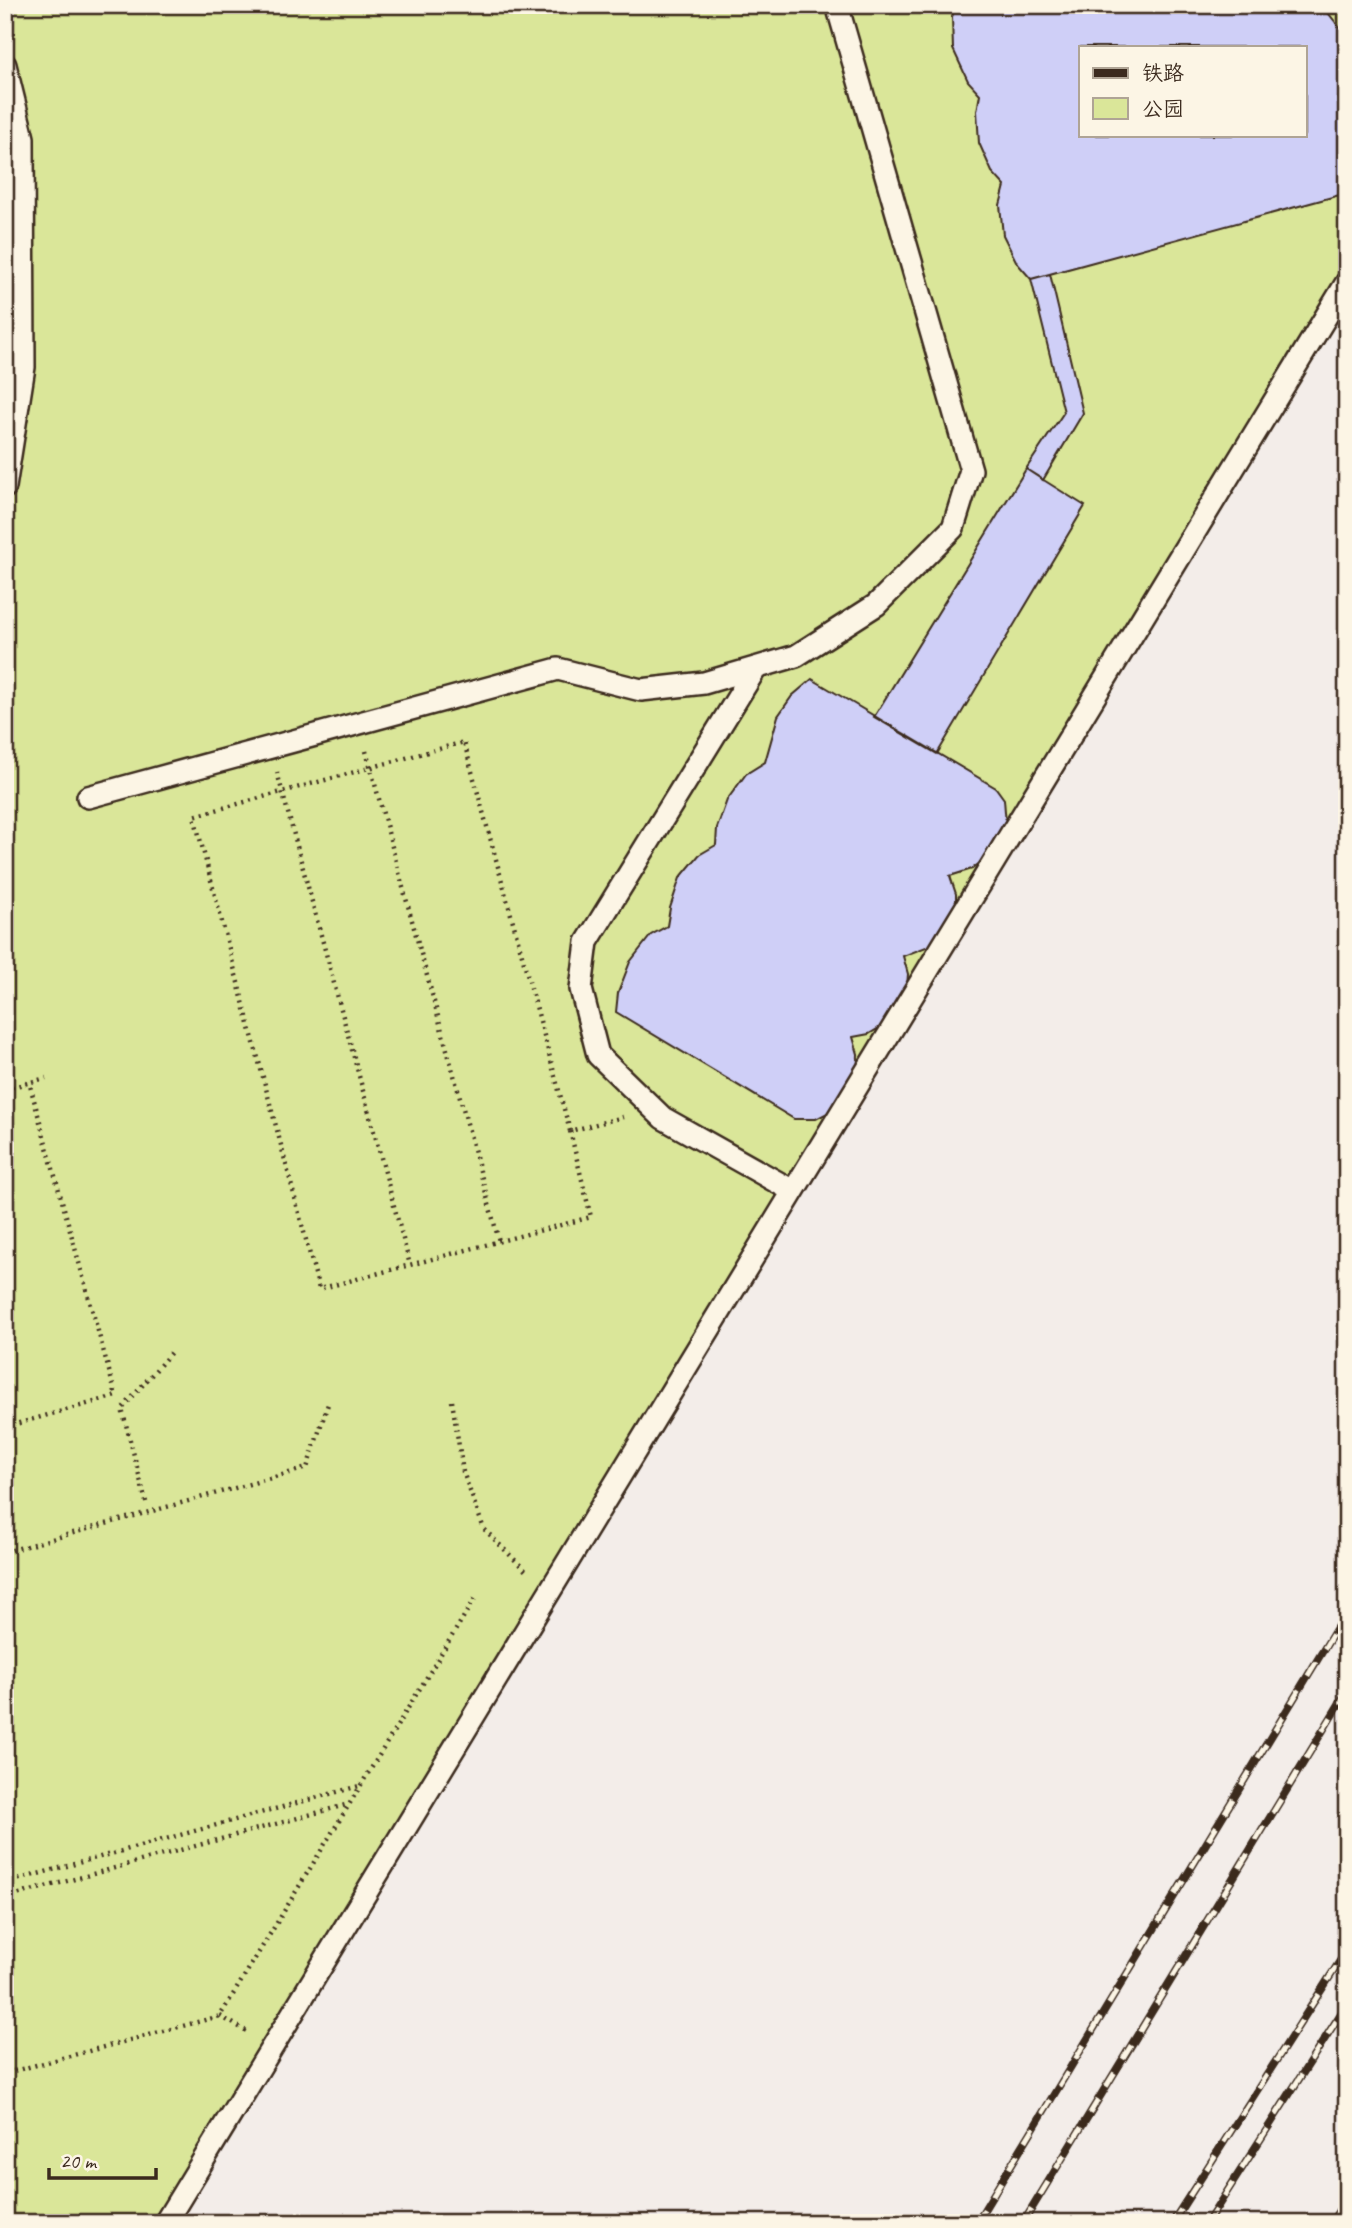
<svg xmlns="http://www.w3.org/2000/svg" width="1352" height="2228" font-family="Caveat,'LXGW WenKai TC',sans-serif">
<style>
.green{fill:#dae699;stroke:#8a885c;stroke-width:2;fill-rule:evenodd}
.building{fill:#cfcff7;stroke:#3b2a1e;stroke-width:2;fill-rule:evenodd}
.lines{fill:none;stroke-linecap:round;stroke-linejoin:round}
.service-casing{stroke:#3b2a1e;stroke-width:26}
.path{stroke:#3b2a1e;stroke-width:4.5;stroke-dasharray:2 5;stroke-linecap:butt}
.service{stroke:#fcf5e5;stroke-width:21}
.rail-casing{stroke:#3b2a1e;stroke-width:8}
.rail{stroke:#fcf5e5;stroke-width:5;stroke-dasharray:16;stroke-linecap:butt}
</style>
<rect width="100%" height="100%" fill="#f3ede9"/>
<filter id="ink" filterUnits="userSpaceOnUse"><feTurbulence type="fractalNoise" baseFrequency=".0143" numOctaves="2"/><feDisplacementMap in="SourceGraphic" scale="14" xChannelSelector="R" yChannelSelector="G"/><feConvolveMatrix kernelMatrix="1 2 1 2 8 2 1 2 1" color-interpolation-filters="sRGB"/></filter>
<g filter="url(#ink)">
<!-- green -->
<path class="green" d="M5 5H1347V282L165 2223H5ZM1081 47H1305V135H1081Z"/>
<!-- building -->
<path class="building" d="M956 5H1314L1329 14 1347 37V81L1339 98 1347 104V193L1031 279 1017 263 1003 235 1000 205 1005 186 992 172 979 143 977 111 980 94 968 81 953 49 952 17ZM1081 47H1305V135H1081Z
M1050 274 1083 413 1043 480 1026 469 1064 412 1031 279Z
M1026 469 1085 506 937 754 874 717Z
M812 679 996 788 1004 799 1006 825 995 851 972 869 950 876 956 894V919L939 942 903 956 908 974 906 999 887 1023 869 1034 853 1037 858 1054 857 1082 839 1107 816 1119H794L616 1012 618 993 630 962 651 935 667 926 670 908 680 878 699 855 716 845 717 828 727 800 746 774 765 762 778 716 792 696Z"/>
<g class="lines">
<defs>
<path id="service" d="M5 65 23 138 24 367 5 487
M756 668 587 942 581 989 598 1055 663 1118 793 1191
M88 797 558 669 641 690 704 683 796 656 876 605 953 528 971 470 837 5
M165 2223 1347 282"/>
</defs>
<!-- service casing -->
<use href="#service" class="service-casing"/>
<!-- path -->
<path class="path" d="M366 751 499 1241
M277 772 410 1265
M5 1089 46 1078
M570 1131 464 742 194 816 319 1289 591 1217 570 1131 623 1117
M452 1401 463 1472 484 1529 528 1573
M5 1427 116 1396 29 1082
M146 1502 122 1409 173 1350
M5 1552 307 1468 328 1404
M5 1883 359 1786
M5 1898 349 1804
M220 2016 250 2033
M5 2056 10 2072 220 2016 477 1595"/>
<!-- service -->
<use href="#service" class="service"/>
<defs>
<path id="rail" d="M976 2223 1347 1611
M1023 2223 1347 1691
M1172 2223 1347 1950
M1207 2223 1347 2004
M1331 2223 1347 2198"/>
</defs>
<!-- rail casing -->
<use href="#rail" class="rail-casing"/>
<!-- rail -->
<use href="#rail" class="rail"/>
</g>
</g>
<!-- margin -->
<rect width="1352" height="2228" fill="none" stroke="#fcf5e5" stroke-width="28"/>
<rect x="14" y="14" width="1324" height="2200" fill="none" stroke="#3b2a1e" stroke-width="2.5" filter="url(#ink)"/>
<!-- legend -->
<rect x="1079" y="46" width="228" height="91" fill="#fcf5e5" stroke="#afa495" stroke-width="2"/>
<rect x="1093" y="68" width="35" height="10" fill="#3b2a1e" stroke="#afa495" stroke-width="2"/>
<text x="1142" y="80" font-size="21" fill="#3b2a1e">铁路</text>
<rect x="1093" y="98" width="35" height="21" fill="#dae699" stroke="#afa495" stroke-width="2"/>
<text x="1142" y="116" font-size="21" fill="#3b2a1e">公园</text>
<!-- scale -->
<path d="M49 2168v10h107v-10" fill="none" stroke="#3b2a1e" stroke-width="3.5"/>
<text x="60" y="2168" font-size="21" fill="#3b2a1e" stroke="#fcf5e5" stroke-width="5" paint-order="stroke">20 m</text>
</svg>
